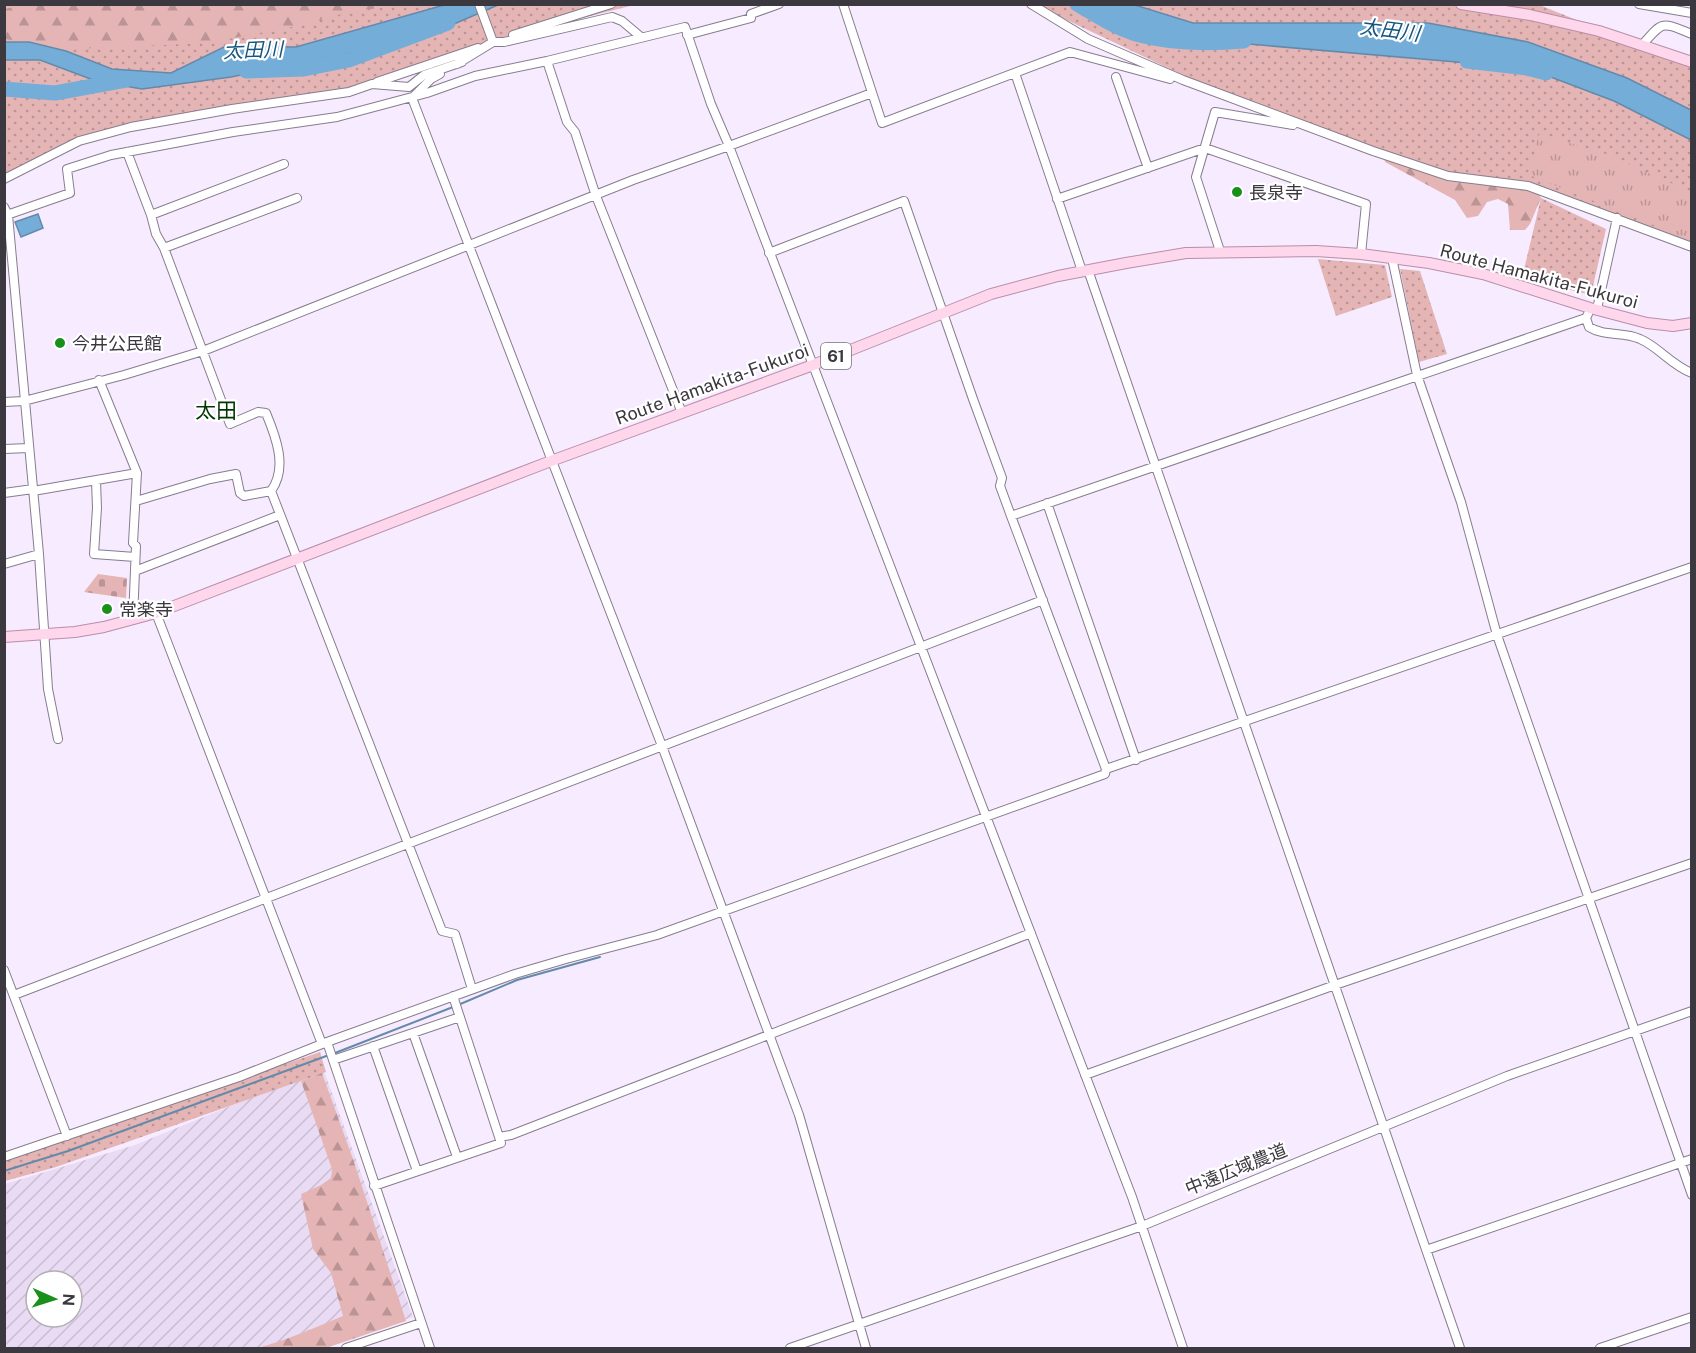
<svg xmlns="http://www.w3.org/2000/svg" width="1696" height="1353" font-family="'Public Sans','Noto Sans JP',sans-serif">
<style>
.industrial{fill:url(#industrial-furrows);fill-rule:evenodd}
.grass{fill:url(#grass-dots)}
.forest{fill:url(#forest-firs)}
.cemetery{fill:url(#cemetery-stones)}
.park{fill:url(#park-tufts)}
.water{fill:#75add9;stroke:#648aab;stroke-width:1.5}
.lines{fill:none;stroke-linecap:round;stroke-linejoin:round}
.stream{stroke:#648aab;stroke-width:2}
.river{stroke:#75add9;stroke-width:15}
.minor-casing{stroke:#877d8e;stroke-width:10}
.major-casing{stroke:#b98ea8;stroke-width:12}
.minor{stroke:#fff;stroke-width:8}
.major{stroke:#fed7ec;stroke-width:10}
.poi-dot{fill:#1a901b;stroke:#fff;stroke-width:2}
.labels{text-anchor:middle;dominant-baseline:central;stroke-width:4.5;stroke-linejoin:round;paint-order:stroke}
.shield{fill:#fff;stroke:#767479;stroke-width:1.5}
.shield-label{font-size:16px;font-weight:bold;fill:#3c383f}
.poi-label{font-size:18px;fill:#3c383f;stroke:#fff;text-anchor:start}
.street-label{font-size:18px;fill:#3c383f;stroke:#fff}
.water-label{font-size:20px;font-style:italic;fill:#165580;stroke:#fff}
.quarter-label{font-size:21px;fill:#003600;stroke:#fff}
</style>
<defs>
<pattern id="industrial-furrows" width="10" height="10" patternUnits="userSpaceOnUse" patternTransform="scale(1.5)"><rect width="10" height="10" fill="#eadbf4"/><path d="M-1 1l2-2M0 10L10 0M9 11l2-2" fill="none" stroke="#cabdd2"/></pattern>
<pattern id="grass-dots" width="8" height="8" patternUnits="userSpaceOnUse" patternTransform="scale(1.5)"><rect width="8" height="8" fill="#e5b5b5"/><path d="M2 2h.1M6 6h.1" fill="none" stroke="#bb9495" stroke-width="1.8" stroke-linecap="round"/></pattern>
<pattern id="forest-firs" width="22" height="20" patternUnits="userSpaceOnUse" patternTransform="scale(1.5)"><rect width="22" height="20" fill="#e5b5b5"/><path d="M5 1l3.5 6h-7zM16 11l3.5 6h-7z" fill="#bb9495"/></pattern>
<pattern id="cemetery-stones" width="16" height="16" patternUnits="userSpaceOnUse" patternTransform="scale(1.5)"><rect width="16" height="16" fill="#e5b5b5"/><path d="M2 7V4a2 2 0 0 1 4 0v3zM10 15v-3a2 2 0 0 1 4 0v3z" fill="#bb9495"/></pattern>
<pattern id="park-tufts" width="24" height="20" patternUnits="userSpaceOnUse" patternTransform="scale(1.5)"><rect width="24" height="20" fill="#e5b5b5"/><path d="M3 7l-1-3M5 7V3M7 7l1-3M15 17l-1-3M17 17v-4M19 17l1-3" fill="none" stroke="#bb9495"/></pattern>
</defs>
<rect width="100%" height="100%" fill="#f7ebff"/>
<!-- industrial -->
<path class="industrial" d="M323 1068 413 1317 322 1348H5V1184L135 1145ZM36 1281H72V1317H36Z"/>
<!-- grass -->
<path class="grass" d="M5 5H634L503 38 349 92 155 123 72 144 5 177Z
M1035 5 1537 4 1691 66V251L1528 186 1443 174 1227 96Z
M1541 198 1606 229 1591 295 1522 278Z
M1318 259 1385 265 1392 297 1336 316Z
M1400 269 1420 271 1447 354 1419 362Z
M320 1052 326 1072 56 1167 5 1181 4 1161Z"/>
<!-- forest -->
<path class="forest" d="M40 4 388 5 380 8 352 11 302 25 206 43 73 49 5 39 4 9Z
M1384 158 1421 169 1535 188 1541 198 1530 224 1525 230H1510L1508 204 1498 199 1487 202 1478 216 1467 218 1455 200 1385 162Z
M322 1073 354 1162 406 1321 326 1348H258C287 1340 314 1328 343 1316L331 1273 313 1249 301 1194 321 1185 331 1178 332 1169 301 1081Z"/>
<!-- cemetery -->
<path class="cemetery" d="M98 574 127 578 126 598 84 592Z"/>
<!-- park -->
<path class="park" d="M1539 134 1606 154 1691 192V240L1529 175Z"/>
<!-- water -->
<path class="water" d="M444 5H498L454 24 342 55 231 77 142 89 96 81 40 60H5L4 42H29L66 51 112 69 171 73 226 46 296 47Z
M1077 5H1135L1193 23H1428L1528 42 1627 78 1691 110V140L1614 101 1527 68 1225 42 1166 39 1122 29Z
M38 214 43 228 21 237 15 222Z"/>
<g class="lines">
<!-- stream -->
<path class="stream" d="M458 1005 517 980 600 957
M335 1053 453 1007
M4 1171 68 1151 329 1055"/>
<!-- river -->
<path class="river" d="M1077 4C1096 15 1115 28 1136 34 1171 44 1208 44 1244 41
M1467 61 1527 68 1546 73
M246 71 304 69 349 60 448 23
M4 89 55 93 126 80"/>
<defs>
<path id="minor" d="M843 4 882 123 1070 52 1170 79
M1031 4 1088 39 1183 80 1373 151 1448 176 1528 186 1692 247
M1639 4 1692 13
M513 35 611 4
M687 35 751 18V14L779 4
M493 42H504L612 17 622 21 641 37
M1642 45C1664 20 1661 22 1692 34
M547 61 567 122 575 132 596 196 682 413
M457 64 493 42 479 4
M1015 73 1082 271
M1116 77 1148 168
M377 82 478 48
M414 96 431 79 440 74
M412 98 662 746 799 1115 866 1348
M127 152 151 215 156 234 164 248 230 424 258 412 266 413C276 437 288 468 271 491L244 496 240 493 236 474 210 479 136 501
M4 179 79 141 131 127 232 109 349 92 372 84 409 87 424 75 462 62
M1057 199 1205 148 1366 204 1361 254
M4 207 8 215 39 554 48 689 58 739
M151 215 284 164
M4 216 70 193 67 169 111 155 233 132 337 117 427 93 475 76 547 61 685 27 711 104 729 146 1132 1197 1183 1348
M164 248 297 198
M1220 251 1196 177 1215 112 1293 125
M769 253 904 201 973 399 1002 478 1000 486 1011 516 1106 769
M1392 258 1417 375 1461 502 1497 635 1692 1195
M1088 270 1460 1348
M1597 309 1617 218
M1588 314 1586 318 1589 327C1605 337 1623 331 1640 339 1659 347 1671 365 1692 373
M99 380 137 473 133 543 136 546 133 619
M4 402 24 401 124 375 203 351 633 180 729 146 872 93
M4 449 29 448
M96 481 97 508 94 554 135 557
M33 491 137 473
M271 491 442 931 455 934 472 989
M4 493 33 489
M1047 503 1136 760
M1011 516 1586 318
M4 564 39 554
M135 571 280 515
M156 613 322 1044
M4 970 67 1136
M14 995 1043 600
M413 1033 457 1157
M327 1042 430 1348
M373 1046 417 1171
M333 1060 460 1017
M1085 1075 1335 985 1692 863
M499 1137 511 1135 1031 933
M4 1157 239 1077 327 1042 515 974 566 959 657 935 1105 774 1106 769 1692 567
M374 1186 501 1143 453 996
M1426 1250 1692 1159
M346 1348 421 1323
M790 1348 1142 1226 1507 1076 1692 1011
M1600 1348 1692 1317"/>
<path id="major" d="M1461 4 1530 15 1599 31 1692 62
M4 637 75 632 104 627 156 613 551 461 813 365 991 294 1058 276 1126 263 1186 253 1316 251 1361 254 1429 263 1483 274 1590 308 1647 323 1673 326 1692 323"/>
</defs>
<!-- minor casing -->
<use href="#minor" class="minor-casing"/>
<!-- major casing -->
<use href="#major" class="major-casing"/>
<!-- minor -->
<use href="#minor" class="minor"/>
<!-- major -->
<use href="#major" class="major"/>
</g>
<!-- markers -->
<g class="poi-dot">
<circle cx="1237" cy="192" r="6"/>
<circle cx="60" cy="343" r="6"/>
<circle cx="107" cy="609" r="6"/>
</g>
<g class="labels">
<!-- shield labels -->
<rect class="shield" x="821" y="343" width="30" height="26" rx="4.5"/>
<g class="shield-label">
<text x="836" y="356">61</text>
</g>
<!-- poi labels -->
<g class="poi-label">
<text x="1249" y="192">長泉寺</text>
<text x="72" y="343">今井公民館</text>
<text x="119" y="609">常楽寺</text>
</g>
<!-- street labels -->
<g class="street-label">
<text transform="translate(1539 276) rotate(15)">Route Hamakita-Fukuroi</text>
<text transform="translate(712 384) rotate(-20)">Route Hamakita-Fukuroi</text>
<text transform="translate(1236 1169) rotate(-22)">中遠広域農道</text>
</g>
<!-- water labels -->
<g class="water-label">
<text transform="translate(1390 30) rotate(7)">太田川</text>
<text transform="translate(253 50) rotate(-2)">太田川</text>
</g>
<!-- quarter labels -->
<g class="quarter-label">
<text x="216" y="410">太田</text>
</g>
</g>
<!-- border -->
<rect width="1696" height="1353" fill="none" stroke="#3c383f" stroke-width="12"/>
<!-- north arrow -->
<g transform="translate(54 1299) rotate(93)"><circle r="28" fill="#ffffff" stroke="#b1afb2" stroke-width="1.5"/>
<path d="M0-4.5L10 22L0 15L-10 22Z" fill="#1a901b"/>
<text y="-9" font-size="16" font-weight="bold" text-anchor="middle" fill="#3c383f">N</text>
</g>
</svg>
